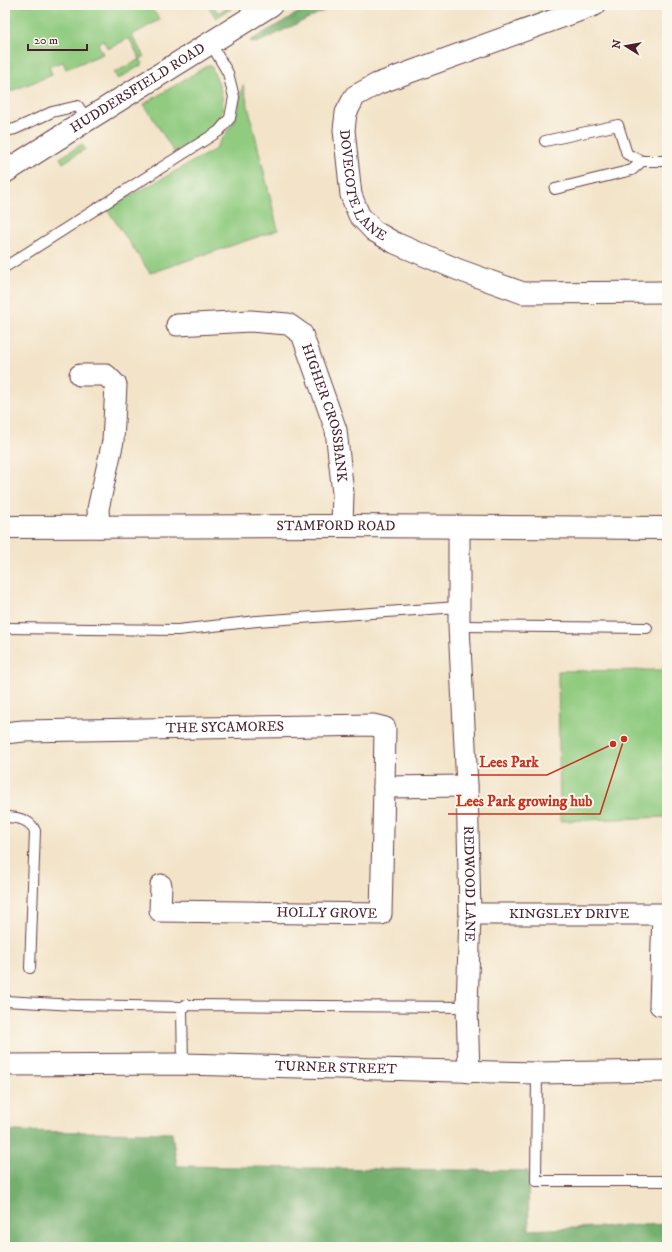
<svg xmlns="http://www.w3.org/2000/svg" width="672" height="1252" font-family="'IM FELL DW Pica',serif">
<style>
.green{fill:#90cb80;stroke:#6d7556}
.forest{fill:#74af6e;stroke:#5f674c}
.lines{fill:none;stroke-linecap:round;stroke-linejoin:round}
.lane-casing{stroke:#633d43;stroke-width:12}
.street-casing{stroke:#633d43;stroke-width:23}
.secondary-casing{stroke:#633d43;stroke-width:24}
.primary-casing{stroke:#633d43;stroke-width:24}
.lane{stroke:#fff;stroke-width:10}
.street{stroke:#fff;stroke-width:21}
.secondary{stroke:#fff;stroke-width:22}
.primary{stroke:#fff;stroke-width:22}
.labels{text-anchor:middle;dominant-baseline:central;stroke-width:4;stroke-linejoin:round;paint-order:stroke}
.street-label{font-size:14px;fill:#4a1f2b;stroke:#fbf7ec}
.leader{fill:none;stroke:#c8321e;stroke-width:1.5}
.callout-dot{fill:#c8321e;stroke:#fbf7ec;stroke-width:1.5}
.callout-label{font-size:15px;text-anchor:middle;font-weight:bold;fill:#c8321e;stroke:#fbf7ec;stroke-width:4;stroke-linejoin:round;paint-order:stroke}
</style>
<rect width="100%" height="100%" fill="#fbf7ec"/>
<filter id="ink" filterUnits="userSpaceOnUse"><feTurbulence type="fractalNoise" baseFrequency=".025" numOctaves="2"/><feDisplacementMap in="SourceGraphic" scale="8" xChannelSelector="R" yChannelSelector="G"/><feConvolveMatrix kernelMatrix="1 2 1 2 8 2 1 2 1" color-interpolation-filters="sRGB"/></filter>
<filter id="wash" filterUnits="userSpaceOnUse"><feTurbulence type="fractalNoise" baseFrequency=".012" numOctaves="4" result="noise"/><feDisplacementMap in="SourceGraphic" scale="16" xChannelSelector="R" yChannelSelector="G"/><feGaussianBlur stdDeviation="0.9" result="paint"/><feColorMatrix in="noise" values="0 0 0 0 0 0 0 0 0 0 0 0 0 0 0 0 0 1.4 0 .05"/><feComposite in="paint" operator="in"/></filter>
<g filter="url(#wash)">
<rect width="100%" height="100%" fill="#f3e4c9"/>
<!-- green -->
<path class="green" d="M5 5H147L161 19 132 35 144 57 140 59 143 64 118 79 114 73 140 59 129 38 108 49 103 40 98 44 103 54 66 69 63 62 49 66 52 75 6 93 8 97 5 100Z
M209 5H213L218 13 231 5H237L216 18 208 6Z
M210 64C237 119 220 125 174 152L144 104Z
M243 85 278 230 150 273 107 209 214 150 235 121Z
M82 144 85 149 63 163 60 158Z
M667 642V817L560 821 558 671 663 670Z"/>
<!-- forest -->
<path class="forest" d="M311 5H336L257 43 250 41Z
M5 1131 172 1133 177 1166 528 1171 529 1230 667 1224V1247H5Z"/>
</g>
<g filter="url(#ink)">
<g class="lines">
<defs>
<path id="lane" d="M5 131 15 129 52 112 78 106 87 120
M545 141 618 125 627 154 642 161H667
M555 189 632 170 642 161
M5 267 219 131 230 118 234 97 228 73 211 44
M459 626 647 628
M5 628 178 630 257 621 458 607
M5 817C17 817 30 819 35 831L30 968
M5 1001 75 1005 183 1007
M183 1064 182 1011 183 1007 186 1005 467 1007
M537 1073 536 1181H667"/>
<g id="street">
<path id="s1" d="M595 5 377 84 355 96 346 113 344 130 351 195 359 215 374 231 395 243 459 270 523 293 667 292"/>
<path id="s2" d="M177 325 250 321 288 324 302 334 336 430 343 493 342 526"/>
<path d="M80 375H106L116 385 113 441 98 509 99 527"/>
<path id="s3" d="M459 527V626L467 786 470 914 467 1007 469 1072"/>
<path id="s4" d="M5 733 23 731 373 725 385 728 384 787"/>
<path id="s5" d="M161 885 160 911 381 914 384 787 467 786"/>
<path id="s6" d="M470 914H667"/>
<path d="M660 1005 663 914"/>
<path id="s7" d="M5 1065 183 1064 537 1073 667 1071"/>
</g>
<g id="secondary">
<path id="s8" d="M5 527 342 526 667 528"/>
</g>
<g id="primary">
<path id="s9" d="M5 172 87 120 271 5"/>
</g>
</defs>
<!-- lane casing -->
<use href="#lane" class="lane-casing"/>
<!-- street casing -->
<use href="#street" class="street-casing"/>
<!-- secondary casing -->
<use href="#secondary" class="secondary-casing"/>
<!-- primary casing -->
<use href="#primary" class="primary-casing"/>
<!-- lane -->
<use href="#lane" class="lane"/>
<!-- street -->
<use href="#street" class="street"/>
<!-- secondary -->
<use href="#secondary" class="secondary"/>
<!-- primary -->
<use href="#primary" class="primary"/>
</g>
</g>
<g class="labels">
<!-- street labels -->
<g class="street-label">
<text stroke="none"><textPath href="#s9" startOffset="157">HUDDERSFIELD ROAD</textPath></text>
<text stroke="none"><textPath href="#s1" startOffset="354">DOVECOTE LANE</textPath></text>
<text stroke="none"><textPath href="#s2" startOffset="211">HIGHER CROSSBANK</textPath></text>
<text stroke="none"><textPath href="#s8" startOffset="331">STAMFORD ROAD</textPath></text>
<text stroke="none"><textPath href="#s4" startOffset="220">THE SYCAMORES</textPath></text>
<text stroke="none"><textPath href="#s3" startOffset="357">REDWOOD LANE</textPath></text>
<text stroke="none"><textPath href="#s5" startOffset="193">HOLLY GROVE</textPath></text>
<text stroke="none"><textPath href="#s6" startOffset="99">KINGSLEY DRIVE</textPath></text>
<text stroke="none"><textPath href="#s7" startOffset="331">TURNER STREET</textPath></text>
</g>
</g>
<!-- callouts -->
<path class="leader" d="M613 744L547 775H471M624 739L600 814H448"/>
<g class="callout-dot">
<circle cx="613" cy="744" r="4"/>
<circle cx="624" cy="739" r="4"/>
</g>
<g class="callout-label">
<text x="509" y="767">Lees Park</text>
<text x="524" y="806">Lees Park growing hub</text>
</g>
<!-- margin -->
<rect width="672" height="1252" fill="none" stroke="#fbf7ec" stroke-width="20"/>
<!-- north arrow -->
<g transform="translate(626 46) rotate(281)" stroke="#fbf7ec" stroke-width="3" paint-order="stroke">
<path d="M0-3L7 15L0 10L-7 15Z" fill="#4a1f2b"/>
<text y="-6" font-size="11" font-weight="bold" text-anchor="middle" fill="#4a1f2b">N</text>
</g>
<!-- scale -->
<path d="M28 44v6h59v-6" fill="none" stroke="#4a1f2b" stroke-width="2"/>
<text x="34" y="44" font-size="12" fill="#4a1f2b" stroke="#fbf7ec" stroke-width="3" paint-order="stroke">20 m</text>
</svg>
